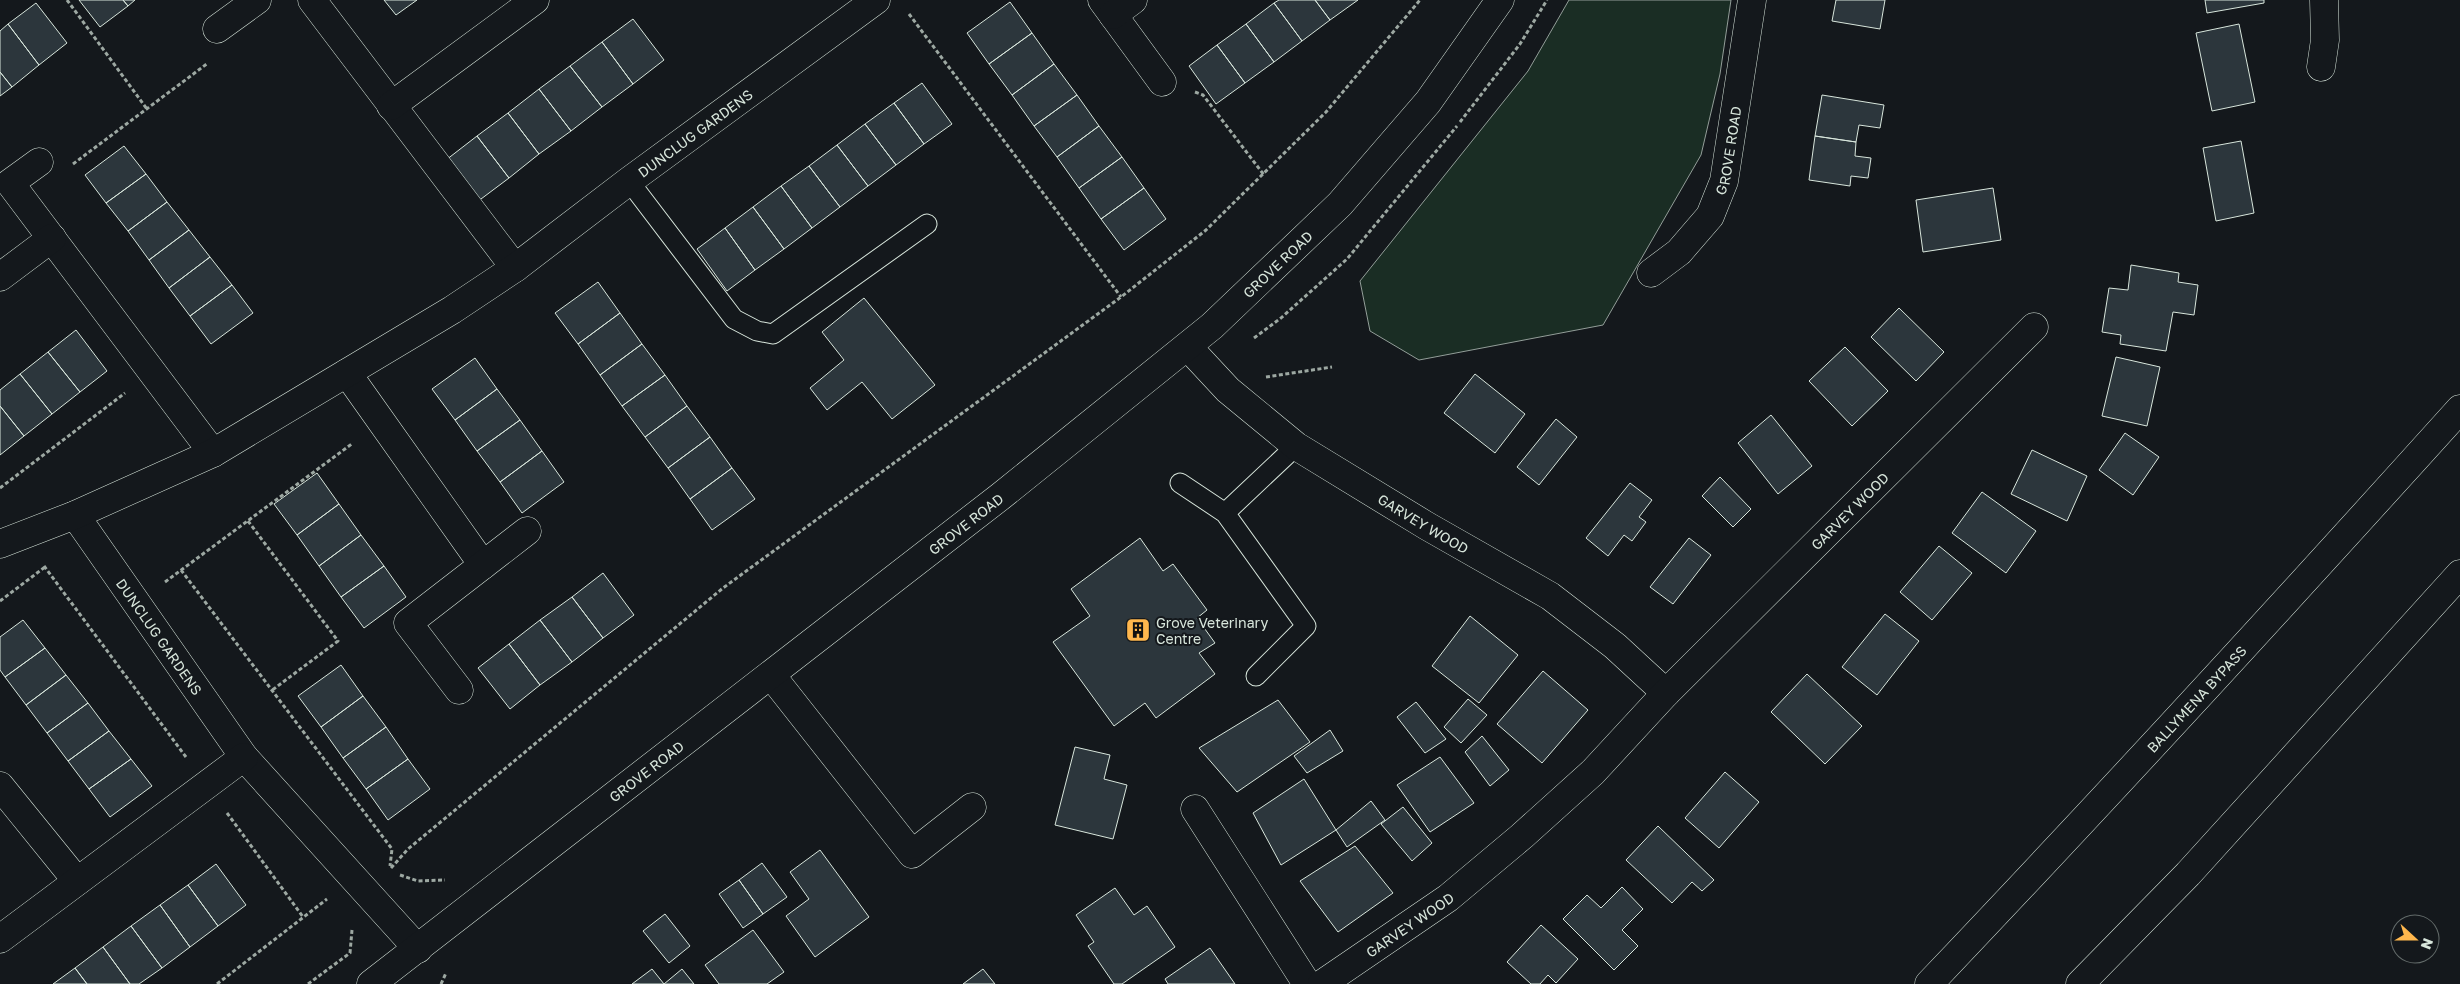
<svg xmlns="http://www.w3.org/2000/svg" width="2460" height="984" font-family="'Golos Text',sans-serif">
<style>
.green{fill:#1a2d24;stroke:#939e99}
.building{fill:#2c363c;stroke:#d8e6dc}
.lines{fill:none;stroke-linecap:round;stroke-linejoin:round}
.service-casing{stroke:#d8e6dc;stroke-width:21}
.minor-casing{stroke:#d8e6dc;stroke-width:29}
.tertiary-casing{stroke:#d8e6dc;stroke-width:29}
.motorway-casing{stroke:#d8e6dc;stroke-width:29}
.path{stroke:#9da8a2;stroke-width:3;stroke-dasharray:4 2.5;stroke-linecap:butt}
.service{stroke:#14181c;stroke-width:19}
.minor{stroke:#14181c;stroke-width:28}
.tertiary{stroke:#14181c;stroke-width:28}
.motorway{stroke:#14181c;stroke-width:28}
.labels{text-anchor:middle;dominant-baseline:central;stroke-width:4;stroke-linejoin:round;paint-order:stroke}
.street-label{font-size:14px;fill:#d8e6dc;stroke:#14181c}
.poi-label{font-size:14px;fill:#d8e6dc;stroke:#14181c;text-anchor:start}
</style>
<rect width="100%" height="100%" fill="#14181c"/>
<!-- green -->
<path class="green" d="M1569 0H1731L1720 74 1701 155 1603 325 1419 360 1370 331 1360 281 1528 71Z"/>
<!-- building -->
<path class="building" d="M79 0H123L128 6 100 27Z
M123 0H135L128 6Z
M384 0H417L396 15Z
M1279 0H1315L1330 20 1302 41 1274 3Z
M1315 0H1358L1330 20Z
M1836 0H1885L1880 29 1832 21Z
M2205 0H2264V3L2207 13Z
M1010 2 1032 33 989 64 967 33Z
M36 3 67 43 39 65 8 24Z
M1274 3 1302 41 1274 62 1246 24Z
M633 19 664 60 633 84 602 42Z
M8 24 39 65 12 87 0 72V31Z
M1246 24 1274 62 1245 83 1217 45Z
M2239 24 2255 102 2212 111 2196 33Z
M1032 33 1054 64 1012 95 989 64Z
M602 42 633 84 602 107 570 66Z
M1217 45 1245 83 1216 104 1189 66Z
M1054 64 1077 95 1034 126 1012 95Z
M570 66 602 107 571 131 539 89Z
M0 72 12 87 0 96Z
M922 83 952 124 924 144 894 103Z
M539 89 571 131 539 154 508 113Z
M1077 95 1099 126 1057 157 1034 126Z
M1822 95 1884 105 1880 128 1859 125 1856 142 1815 136Z
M894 103 924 144 896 165 865 124Z
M508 113 539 154 509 178 477 136Z
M865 124 896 165 868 186 837 145Z
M1099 126 1122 157 1079 188 1057 157Z
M477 136 509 178 477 202 446 160Z
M1815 136 1856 142 1855 156 1871 158 1868 178 1851 176 1850 186 1809 180Z
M2241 141 2254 213 2216 221 2203 148Z
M837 145 868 186 840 207 809 166Z
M124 146 146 174 106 203 85 175Z
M1122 157 1144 188 1101 219 1079 188Z
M809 166 840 207 812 228 781 186Z
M146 174 167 202 128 231 106 203Z
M781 186 812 228 784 249 753 207Z
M1144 188 1166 219 1124 250 1101 219Z
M1993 188 2001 240 1923 252 1916 200Z
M167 202 189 230 149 260 128 231Z
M753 207 784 249 755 270 725 228Z
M725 228 755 270 727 291 697 249Z
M189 230 210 257 169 288 149 260Z
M210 257 232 285 190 316 169 288Z
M2131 265 2179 273 2178 282 2198 285 2194 315 2173 312 2166 351 2120 344 2121 335 2102 332 2109 288 2128 290Z
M598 282 620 313 578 344 555 313Z
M232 285 253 313 211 344 190 316Z
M864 298 935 385 892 419 862 382 827 410 810 388 844 360 822 332Z
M1899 308 1944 352 1916 381 1871 337Z
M620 313 642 344 600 375 578 344Z
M76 330 107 371 80 392 48 352Z
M642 344 665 375 622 406 600 375Z
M1845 347 1888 391 1852 426 1809 381Z
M48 352 80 392 52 414 20 374Z
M2116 357 2160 367 2147 426 2102 416Z
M475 358 497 389 455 420 432 389Z
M20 374 52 414 24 436 0 406V390Z
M1475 374 1525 414 1495 453 1444 413Z
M665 375 687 406 645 437 622 406Z
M497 389 520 420 477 451 455 420Z
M0 406 24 436 0 455Z
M687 406 710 437 668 468 645 437Z
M1771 415 1812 466 1778 494 1738 443Z
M1556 419 1577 437 1539 485 1517 467Z
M520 420 542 451 500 482 477 451Z
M2125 433 2159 457 2133 495 2099 470Z
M710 437 732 468 690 499 668 468Z
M2032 450 2087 476 2067 521 2011 494Z
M542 451 564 482 522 513 500 482Z
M732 468 755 499 712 530 690 499Z
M317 473 339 504 297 535 274 504Z
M1720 477 1751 509 1733 527 1702 496Z
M1630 483 1652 500 1639 517 1646 522 1632 541 1624 535 1608 556 1586 538Z
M1982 492 2036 531 2006 573 1952 533Z
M339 504 361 535 319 566 297 535Z
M361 535 384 566 341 597 319 566Z
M1140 538 1163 571 1173 564 1207 610 1197 618 1215 643 1199 653 1215 674 1156 718 1145 703 1114 726 1053 642 1090 616 1071 589Z
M1689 538 1711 555 1673 604 1650 587Z
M1939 546 1972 573 1932 620 1900 592Z
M384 566 406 597 364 628 341 597Z
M603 573 634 615 603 638 572 597Z
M572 597 603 638 572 662 540 620Z
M1885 614 1919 641 1877 695 1842 667Z
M1470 616 1518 655 1479 703 1432 666Z
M23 620 45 648 5 677 0 670V637Z
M540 620 572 662 540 685 509 644Z
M509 644 540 685 510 709 478 668Z
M45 648 66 675 26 705 5 677Z
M341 665 363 696 321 727 298 696Z
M1543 671 1588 710 1542 763 1497 724Z
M1807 674 1862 726 1825 764 1771 712Z
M66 675 88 703 47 733 26 705Z
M363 696 386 727 343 758 321 727Z
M1468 699 1487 715 1461 743 1444 727Z
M1278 700 1310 742 1237 792 1199 748Z
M1416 702 1446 739 1425 753 1397 717Z
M88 703 109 731 68 761 47 733Z
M386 727 408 759 366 789 343 758Z
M1330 730 1343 751 1307 773 1294 756Z
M109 731 131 759 89 789 68 761Z
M1482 736 1509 770 1490 786 1465 752Z
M1075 747 1110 755 1104 779 1127 785 1113 839 1055 825Z
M1440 757 1474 803 1430 832 1397 785Z
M131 759 152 786 110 817 89 789Z
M408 759 430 789 388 820 366 789Z
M1725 772 1759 802 1719 848 1685 818Z
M1304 779 1336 830 1281 865 1253 813Z
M1371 801 1385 820 1347 847 1336 830Z
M1403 807 1432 843 1412 861 1381 824Z
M1658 826 1714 880 1702 891 1692 882 1672 903 1626 860Z
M1355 846 1393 893 1338 932 1300 881Z
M820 850 869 917 815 957 786 916 809 899 790 872Z
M762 863 787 897 763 914 739 880Z
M216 864 246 905 218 926 188 885Z
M739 880 763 914 743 928 719 894Z
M188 885 218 926 190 947 160 905Z
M1622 887 1643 909 1622 930 1638 946 1614 970 1563 919 1587 895 1601 908Z
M1115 888 1134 915 1147 906 1175 947 1122 984H1114L1088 946 1094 942 1076 915Z
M160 905 190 947 162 968 131 926Z
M665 914 690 946 669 963 643 931Z
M1541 925 1578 959 1556 983 1548 975 1540 984H1531L1507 962Z
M131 926 162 968 139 984H130L103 947Z
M753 930 784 972 767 984H719L705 965Z
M103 947 130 984H87L75 968Z
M1210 948 1235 984H1168L1165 979Z
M75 968 87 984H53Z
M652 969 664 984 682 969 694 984H632Z
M983 969 995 984H963Z"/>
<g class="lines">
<defs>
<path id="service" d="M629 181 734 319 757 331 773 334 927 224
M1180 483 1225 513 1306 626 1256 676
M1225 513 1296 446"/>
<g id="minor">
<path d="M312 0 515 268"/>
<path d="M1102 0 1162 82"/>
<path d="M1113 15 1133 0"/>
<path d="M217 29 257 0"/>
<path d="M2321 67 2325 40 2324 0"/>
<path d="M391 106 535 0"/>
<path d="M39 162 10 183 213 453"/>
<path id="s1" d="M1651 273 1679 252 1710 216 1724 181 1752 0"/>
<path d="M0 277 52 238"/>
<path id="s2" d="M1188 347 1228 390 1296 446 1427 526 1550 596 1615 646 1666 693"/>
<path d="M347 373 483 565"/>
<path id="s3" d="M75 515 244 757 418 949"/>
<path id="s4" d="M0 544 75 515 213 453 452 310 515 268 629 181 876 0"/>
<path d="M771 675 912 854 972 807"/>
<path d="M459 690 408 623 527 531"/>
<path d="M0 786 77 881"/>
<path d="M1195 809 1307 984"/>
<path d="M0 939 244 757"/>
<path id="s5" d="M1322 984 1448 898 1522 836 1593 772 1666 693 2034 327"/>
</g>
<g id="tertiary">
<path id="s6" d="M371 984 1001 496 1212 326 1340 204 1428 102 1500 0"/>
</g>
<g id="motorway">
<path id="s7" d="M1929 984C2109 795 2285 603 2460 409"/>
<path d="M2080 984 2188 874 2460 574"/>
</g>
</defs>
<!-- service casing -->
<use href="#service" class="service-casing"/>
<!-- minor casing -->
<use href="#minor" class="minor-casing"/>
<!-- tertiary casing -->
<use href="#tertiary" class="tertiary-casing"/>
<!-- motorway casing -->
<use href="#motorway" class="motorway-casing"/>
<!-- path -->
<path class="path" d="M67 0 147 109
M909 14 1121 297
M1195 92 1203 95 1264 175
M1460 122 1520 44 1547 0
M73 164 208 63
M1254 338 1281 318 1347 259 1457 126
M1266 377 1332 367
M0 488 125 393
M248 521 338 641 271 691
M44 566 186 757
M181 570 392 849 390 866
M165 582 353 443
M0 601 45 567
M227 813 303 917
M391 868 408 849 723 588 1121 297 1206 230 1326 112 1420 0
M400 875 418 881 445 880
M217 984 327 899
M308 984 350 953 352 930
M441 984 446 973"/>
<!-- service -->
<use href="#service" class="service"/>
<!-- minor -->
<use href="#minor" class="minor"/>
<!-- tertiary -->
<use href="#tertiary" class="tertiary"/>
<!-- motorway -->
<use href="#motorway" class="motorway"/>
</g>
<!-- icons -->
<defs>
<symbol id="building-square" viewBox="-11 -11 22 22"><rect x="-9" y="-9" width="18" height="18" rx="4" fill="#ffb74d" stroke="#14181c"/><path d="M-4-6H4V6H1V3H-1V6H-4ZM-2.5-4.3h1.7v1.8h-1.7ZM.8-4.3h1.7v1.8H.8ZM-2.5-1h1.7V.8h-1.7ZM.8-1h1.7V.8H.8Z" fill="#111"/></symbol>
</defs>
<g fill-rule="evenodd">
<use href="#building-square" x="1124" y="616" width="28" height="28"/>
</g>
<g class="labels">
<!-- street labels -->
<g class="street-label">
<text stroke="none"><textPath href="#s4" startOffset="811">DUNCLUG GARDENS</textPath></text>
<text stroke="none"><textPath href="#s1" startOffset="151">GROVE ROAD</textPath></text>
<text stroke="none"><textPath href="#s6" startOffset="1158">GROVE ROAD</textPath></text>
<text stroke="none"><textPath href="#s5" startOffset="711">GARVEY WOOD</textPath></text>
<text stroke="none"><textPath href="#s6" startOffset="752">GROVE ROAD</textPath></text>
<text stroke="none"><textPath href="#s2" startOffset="296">GARVEY WOOD</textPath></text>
<text stroke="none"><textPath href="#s3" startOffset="148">DUNCLUG GARDENS</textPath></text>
<text stroke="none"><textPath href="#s7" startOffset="391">BALLYMENA BYPASS</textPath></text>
<text stroke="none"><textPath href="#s6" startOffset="348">GROVE ROAD</textPath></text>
<text stroke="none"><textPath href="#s5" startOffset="106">GARVEY WOOD</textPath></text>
</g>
<!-- poi labels -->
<g class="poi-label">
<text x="1156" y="622">Grove Veterinary<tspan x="1156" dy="16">Centre</tspan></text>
</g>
</g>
<!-- north arrow -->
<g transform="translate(2415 939) rotate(111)"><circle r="24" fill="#14181c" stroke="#626a69"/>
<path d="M0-4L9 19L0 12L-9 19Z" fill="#ffb74d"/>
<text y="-8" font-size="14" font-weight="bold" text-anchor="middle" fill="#d8e6dc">N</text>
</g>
</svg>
